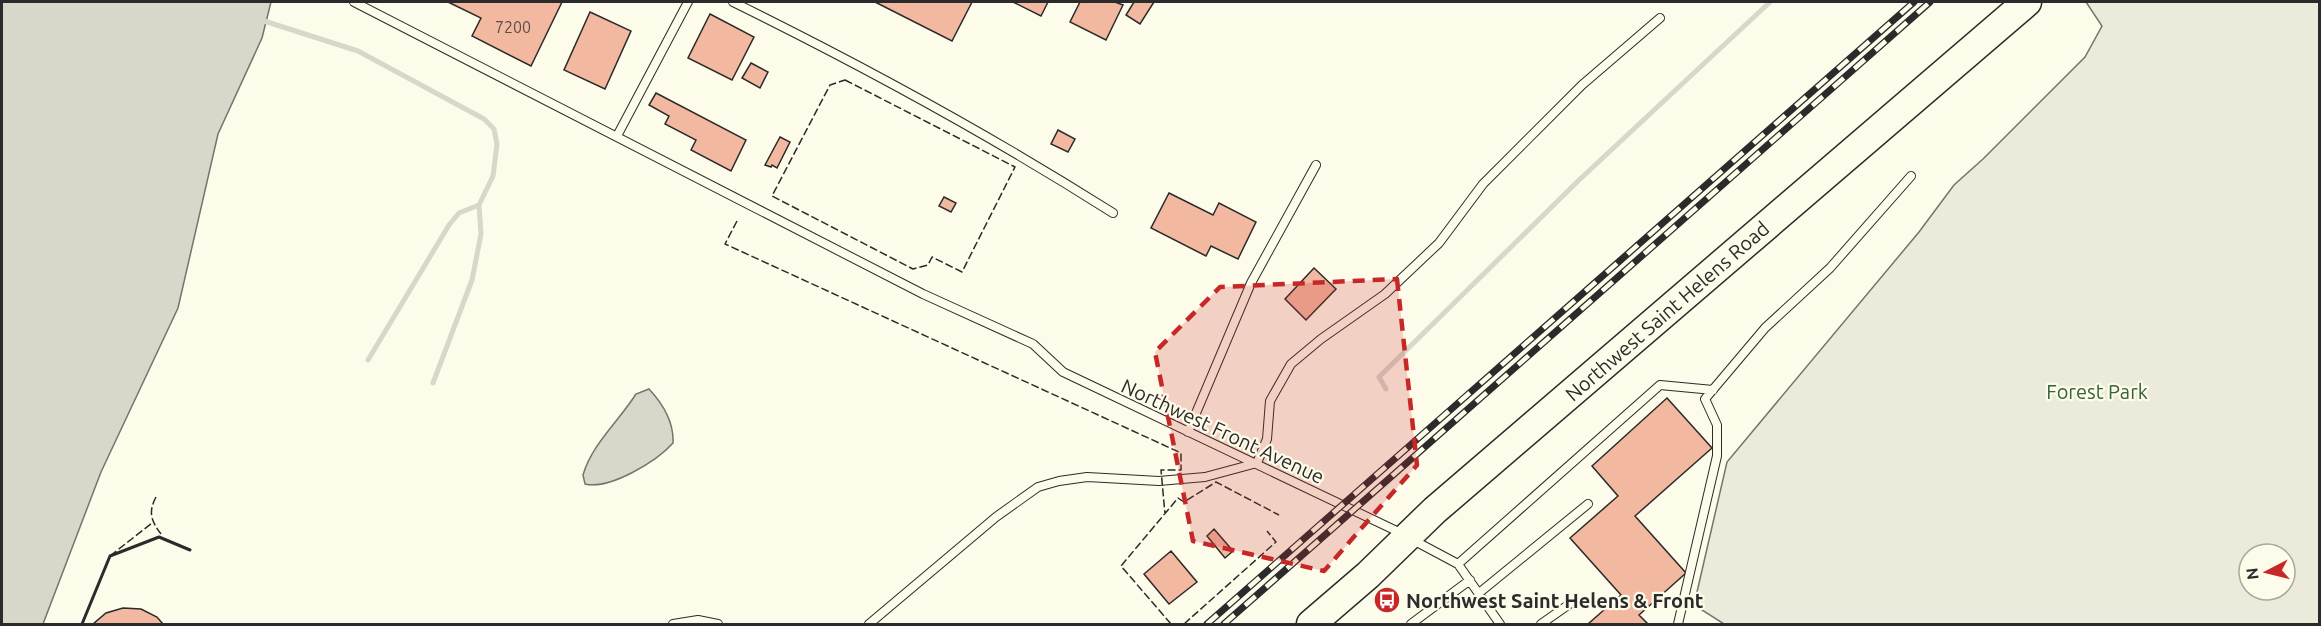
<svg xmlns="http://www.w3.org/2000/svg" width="2321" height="626" font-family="Ubuntu,sans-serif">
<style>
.green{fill:#ecebdb;stroke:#74746e;stroke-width:1.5;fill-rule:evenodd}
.water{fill:#d8d7c9;stroke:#74746e;stroke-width:1.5}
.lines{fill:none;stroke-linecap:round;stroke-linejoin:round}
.stream{stroke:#d8d7c9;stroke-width:5}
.building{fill:#f2b8a0;stroke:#2b2b2b;stroke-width:1.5}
.lane-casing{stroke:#2b2b2b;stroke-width:10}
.highway-casing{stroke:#2b2b2b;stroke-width:31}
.lane{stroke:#fdfbea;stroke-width:8}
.highway{stroke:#fdfbea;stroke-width:28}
.rail-casing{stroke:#2b2b2b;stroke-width:7}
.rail{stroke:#fdfbea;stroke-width:4.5;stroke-dasharray:14;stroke-linecap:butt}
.fence{stroke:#2b2b2b;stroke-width:1.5;stroke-dasharray:8 3;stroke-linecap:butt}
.wall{stroke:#2b2b2b;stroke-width:3}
.marked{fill:#c62828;fill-opacity:0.2;stroke:#c62828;stroke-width:4.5;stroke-dasharray:12 8;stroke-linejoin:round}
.labels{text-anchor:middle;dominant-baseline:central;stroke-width:4.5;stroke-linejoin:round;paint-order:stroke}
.number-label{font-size:16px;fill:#5d4e48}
.street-label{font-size:20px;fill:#2b2b2b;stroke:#fdfbea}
.park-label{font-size:20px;fill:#34623c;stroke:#fdfbea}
.poi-label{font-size:20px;font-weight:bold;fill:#2b2b2b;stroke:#fdfbea;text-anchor:start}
</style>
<rect width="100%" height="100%" fill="#fdfbea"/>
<!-- green -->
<path class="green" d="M2086 2H2319V624H1724L1694 605 1727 462 1919 232 1954 185 1983 159 2085 57 2102 26ZM2249 554H2285V590H2249Z"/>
<!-- water -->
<path class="water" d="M2 2H271L262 38 218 134 178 308 101 472 43 624H2Z
M649 389C664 405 674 422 673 443 657 461 610 490 585 484L583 475C592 444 619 421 636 394Z"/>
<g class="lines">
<!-- stream -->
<path class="stream" d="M261 20 358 51 484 119 494 129 497 144 493 176 479 205 481 234 472 280 433 383
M368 360 449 225 459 213 479 205
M1386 389 1379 377 1578 181 1770 2"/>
</g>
<!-- building -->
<path class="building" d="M448 2H562L531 66 472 36 481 18Z
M875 2H972L952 41Z
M1013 2H1048L1041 16Z
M1080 2H1115L1123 5 1106 40 1070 22Z
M1134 2H1154L1140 24 1126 15Z
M590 12 631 31 605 89 564 70Z
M710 14 754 37 732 80 688 58Z
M751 63 768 72 760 88 742 78Z
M656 93 746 140 731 171 691 150 696 140 665 124 669 116 649 105Z
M1058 130 1075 139 1068 152 1051 144Z
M780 137 790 142 777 168 772 165 771 167 765 165Z
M1169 193 1213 215 1219 203 1256 222 1238 259 1211 246 1206 256 1151 228Z
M944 197 956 203 951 212 939 206Z
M1314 268 1336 289 1306 320 1285 299Z
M1667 398 1712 448 1635 516 1686 573 1639 615 1648 624H1588L1621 595 1570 538 1618 496 1592 466Z
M1214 529 1233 551 1225 558 1207 536Z
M1171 551 1197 582 1169 604 1144 574Z
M123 608 141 609 157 617 163 624H93L106 613Z"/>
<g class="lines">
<defs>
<path id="lane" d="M354 2 923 294 1033 344 1063 372 1403 534
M733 2C863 66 990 135 1113 213
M617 136 688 2
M1188 432 1251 283 1316 165
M1413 540 1458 564 1660 385 1713 390
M1458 564 1500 624
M1479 593 1588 504
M673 624 698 620 718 624
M869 624 996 517 1038 487 1059 481 1087 477 1159 481 1205 477 1257 463 1267 439 1270 401 1291 364 1321 339 1385 294 1439 243 1483 184 1582 85 1660 18
M1411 624 1470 580
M1541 624 1571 603
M1678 624 1717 456V425L1705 399 1765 328 1830 268 1911 176"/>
<path id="highway" d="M1311 624 1368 575 1435 510 2027 2"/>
</defs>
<!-- lane casing -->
<use href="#lane" class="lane-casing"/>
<!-- highway casing -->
<use href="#highway" class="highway-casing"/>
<!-- lane -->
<use href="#lane" class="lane"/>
<!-- highway -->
<use href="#highway" class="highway"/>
<defs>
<path id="rail" d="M1207 624 1914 2
M1224 624 1930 2"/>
</defs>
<!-- rail casing -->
<use href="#rail" class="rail-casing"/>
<!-- rail -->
<use href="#rail" class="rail"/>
<!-- fence -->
<path class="fence" d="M845 80 1015 167 962 272 932 257 928 265 913 269 772 196 830 85Z
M737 221 725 244 1181 453V470H1161L1165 514
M156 497C148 512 151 521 161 534
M110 556 152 523
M1171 624 1121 566 1178 498 1184 502 1216 482 1279 515
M1184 624 1276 542 1267 531"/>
<!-- wall -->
<path class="wall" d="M82 624 110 556 159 537 190 550"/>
</g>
<!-- marked area -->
<path class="marked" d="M1397 279 1417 465 1324 571 1193 541 1155 352 1220 287Z"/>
<!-- icons -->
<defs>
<symbol id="bus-disc" viewBox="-11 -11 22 22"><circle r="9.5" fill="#c62828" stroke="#fdfbea"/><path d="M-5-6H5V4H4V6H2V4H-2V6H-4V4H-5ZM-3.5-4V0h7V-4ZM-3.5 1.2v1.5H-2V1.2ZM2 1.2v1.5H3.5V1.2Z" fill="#fff"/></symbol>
</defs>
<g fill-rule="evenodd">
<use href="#bus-disc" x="1372" y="585" width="30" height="30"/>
</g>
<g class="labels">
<!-- number labels -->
<g class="number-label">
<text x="513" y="27">7200</text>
</g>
<!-- street labels -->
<g class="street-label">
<text transform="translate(1667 311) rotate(-41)">Northwest Saint Helens Road</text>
<text transform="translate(1223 431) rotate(25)">Northwest Front Avenue</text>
</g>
<!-- park labels -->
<g class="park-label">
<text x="2097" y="391">Forest Park</text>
</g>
<!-- poi labels -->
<g class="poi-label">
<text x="1406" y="600">Northwest Saint Helens &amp; Front</text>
</g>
</g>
<!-- border -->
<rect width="2321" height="626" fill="none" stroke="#2b2b2b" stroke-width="6"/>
<!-- north arrow -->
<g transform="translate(2267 572) rotate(263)"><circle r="28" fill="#fdfbea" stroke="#a9a89e" stroke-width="1.5"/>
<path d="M0-4.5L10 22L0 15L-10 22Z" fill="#c62828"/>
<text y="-9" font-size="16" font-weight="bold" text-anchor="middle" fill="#2b2b2b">N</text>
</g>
</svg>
